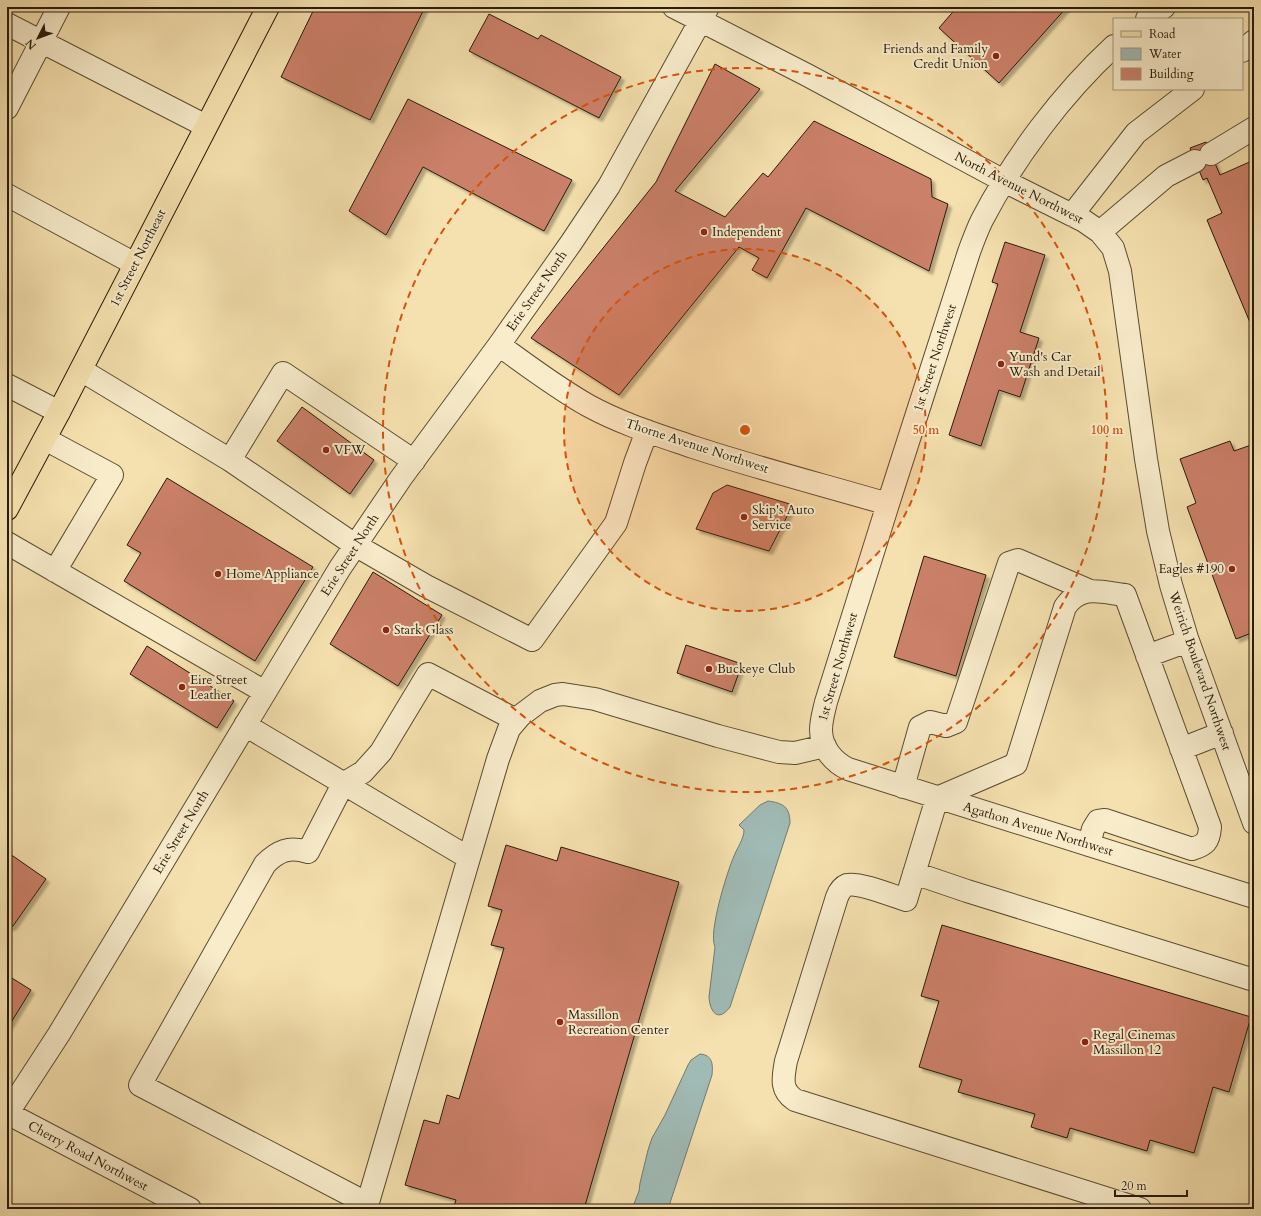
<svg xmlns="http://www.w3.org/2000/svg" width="1261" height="1216" font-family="Cardo,serif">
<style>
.water{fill:#a0bbb6;stroke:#707b71}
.building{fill:#cb8069;stroke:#281b09;filter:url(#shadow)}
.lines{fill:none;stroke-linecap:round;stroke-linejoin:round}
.minor-casing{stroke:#5b4c32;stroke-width:24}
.major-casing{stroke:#281b09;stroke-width:24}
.minor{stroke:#f8eccb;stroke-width:22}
.major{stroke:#f5e1af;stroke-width:22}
.ring{fill:none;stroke:#d5530c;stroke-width:2;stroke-dasharray:7 5}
.poi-dot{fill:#8f2418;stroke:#f8eccb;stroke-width:1.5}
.labels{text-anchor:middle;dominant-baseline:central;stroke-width:4;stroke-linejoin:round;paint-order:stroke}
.poi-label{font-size:13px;fill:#281b09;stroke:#f8eccb;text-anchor:start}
.street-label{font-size:13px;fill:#281b09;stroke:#f8eccb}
.centre{fill:#d5530c;stroke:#f8eccb;stroke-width:2}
.ring-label{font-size:12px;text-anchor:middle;font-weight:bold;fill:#d5530c;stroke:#f8eccb;stroke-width:4;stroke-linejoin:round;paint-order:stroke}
</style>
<defs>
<filter id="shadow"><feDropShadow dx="3.5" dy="3.5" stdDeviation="1" flood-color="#0004"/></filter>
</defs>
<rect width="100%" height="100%" fill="#f5e1af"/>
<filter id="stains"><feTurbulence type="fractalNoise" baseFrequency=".005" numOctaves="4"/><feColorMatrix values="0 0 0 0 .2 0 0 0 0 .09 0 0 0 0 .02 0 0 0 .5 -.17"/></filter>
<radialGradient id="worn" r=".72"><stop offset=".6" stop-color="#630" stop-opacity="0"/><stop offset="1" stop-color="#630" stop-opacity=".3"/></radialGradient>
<!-- water -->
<path class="water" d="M768 801C783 803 790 807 790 823L730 1007C718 1023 710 1012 709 997L715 947C708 933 727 872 734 856 737 848 744 839 744 830L739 825 760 805Z
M700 1054C713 1055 713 1065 712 1075L668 1209H632L639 1191 640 1183 648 1150 652 1138 665 1115 688 1065 691 1060Z"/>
<!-- building -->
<path class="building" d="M315 7H425L370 120 281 77Z
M957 7H1067L999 83 939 28Z
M489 14 538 39 541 35 621 77 599 118 469 51Z
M715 64 760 89 675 191 725 217 763 173 768 177 814 121 931 179 932 197 948 204 929 271 806 208 767 278 752 270 759 258 739 247 619 395 531 338 656 182Z
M408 99 572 180 544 231 423 167 386 235 349 211Z
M1206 142 1220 175 1254 160V332L1207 220 1222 213 1207 178 1203 180 1190 148Z
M1005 242 1045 255 1020 332 1039 338 1020 397 999 390 981 446 949 435 998 284 992 282Z
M302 407 374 460 350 494 277 441Z
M1230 441 1234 451 1254 444V632L1236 639 1187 507 1196 503 1180 459Z
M167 478 313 567 255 661 124 581 141 553 127 545Z
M727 485 793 505 769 551 696 529 713 493Z
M924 556 986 575 956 676 894 657Z
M373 572 442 615 398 686 330 644Z
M686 645 742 664 732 692 677 673Z
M147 646 234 701 217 728 130 674Z
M506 845 557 861 561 847 679 882 584 1209H453L456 1200 405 1185 424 1120 439 1124 447 1095 459 1099 504 948 491 945 502 910 488 906Z
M10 854 46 879 13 926 7 928V858Z
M942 925 1251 1017 1229 1092 1213 1087 1194 1153 1150 1140 1147 1151 1070 1128 1067 1138 1031 1127 1035 1114 958 1092 962 1080 919 1067 939 1001 921 996Z
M7 975 31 990 7 1029Z"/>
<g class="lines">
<defs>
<path id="minor" d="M674 7 807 75 1004 181 1084 221 1100 232 1113 248 1120 271 1146 459 1158 531 1171 585 1187 638 1254 823
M1147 19 1164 7
M7 24 206 126
M1114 46C1062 94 1014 158 982 220 977 230 973 241 969 252L888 504 826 702C824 711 821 720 821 730 821 747 833 762 848 769L1254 897
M1242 51 1254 41
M7 108 59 7
M1211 154 1254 128
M7 195 135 264
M1072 215 1136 133 1193 89
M1100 232 1166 176 1195 161
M499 345C528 366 557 388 589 406 622 424 658 435 693 447 757 468 823 485 888 504
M81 370 230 460
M7 385 59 412
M45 439 112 475 55 571
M414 461 283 373 230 460 355 545 426 586 532 640 616 523 635 463 647 431
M7 543 265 692
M1147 656 1188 641
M245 725 469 858
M1181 749 1222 733
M903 787 920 727 930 722 946 726 956 722 1009 563 1018 560 1088 590
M1089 845 1093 829 1098 821 1105 820 1192 849C1205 845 1209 842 1210 827L1125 595C1100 592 1081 584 1065 607L1016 764 937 798 906 900C893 896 859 882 847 885 842 887 839 892 837 897L786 1061C783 1078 780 1090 795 1100L1140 1209
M914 873 967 891 1254 980
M7 1113 190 1209
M7 1114 59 1034 340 568 401 478 499 345 571 243 609 186 708 7
M368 1204 140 1085 265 864C278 851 289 846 308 852L343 784 363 772 381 752 428 674 516 720
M366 1209 498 759 509 729 520 716 540 701 555 695 563 694 595 699 718 736 779 752 795 753 825 746"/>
<path id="major" d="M7 509 59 412 268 7"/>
</defs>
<!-- minor casing -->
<use href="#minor" class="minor-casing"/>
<!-- major casing -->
<use href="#major" class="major-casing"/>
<!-- minor -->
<use href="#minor" class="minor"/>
<!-- major -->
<use href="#major" class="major"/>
</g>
<!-- distance rings -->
<circle cx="745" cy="430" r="181" fill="#d5530c" fill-opacity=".12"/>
<g class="ring">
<circle cx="745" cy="430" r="181"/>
<circle cx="745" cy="430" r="362"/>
</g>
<!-- markers -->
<g class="poi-dot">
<circle cx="996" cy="56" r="4"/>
<circle cx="704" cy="232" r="4"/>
<circle cx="1001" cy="364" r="4"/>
<circle cx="326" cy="450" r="4"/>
<circle cx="744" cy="517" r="4"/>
<circle cx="1232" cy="569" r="4"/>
<circle cx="218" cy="574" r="4"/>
<circle cx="386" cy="630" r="4"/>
<circle cx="709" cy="669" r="4"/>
<circle cx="182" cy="687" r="4"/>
<circle cx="560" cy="1022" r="4"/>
<circle cx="1085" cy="1042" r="4"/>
</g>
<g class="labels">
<!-- poi labels -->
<g class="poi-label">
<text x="988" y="49" text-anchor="end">Friends and Family<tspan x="988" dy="15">Credit Union</tspan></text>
<text x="712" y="232">Independent</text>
<text x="1009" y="357">Yund's Car<tspan x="1009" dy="15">Wash and Detail</tspan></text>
<text x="334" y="450">VFW</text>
<text x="752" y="510">Skip's Auto<tspan x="752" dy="15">Service</tspan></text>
<text x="1224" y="569" text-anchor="end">Eagles #190</text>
<text x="226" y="574">Home Appliance</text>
<text x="394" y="630">Stark Glass</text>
<text x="717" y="669">Buckeye Club</text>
<text x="190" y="680">Eire Street<tspan x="190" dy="15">Leather</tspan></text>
<text x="568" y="1015">Massillon<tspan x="568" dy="15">Recreation Center</tspan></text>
<text x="1093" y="1035">Regal Cinemas<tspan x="1093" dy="15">Massillon 12</tspan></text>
</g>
<!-- street labels -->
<g class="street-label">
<text transform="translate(1019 188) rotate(27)">North Avenue Northwest</text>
<text transform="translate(138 258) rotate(-63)">1st Street Northeast</text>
<text transform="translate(537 291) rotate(-55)">Erie Street North</text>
<text transform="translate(935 358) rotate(-72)">1st Street Northwest</text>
<text transform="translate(697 446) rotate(18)">Thorne Avenue Northwest</text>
<text transform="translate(350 555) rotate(-57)">Erie Street North</text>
<text transform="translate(838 667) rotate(-74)">1st Street Northwest</text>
<text transform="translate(1200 671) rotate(71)">Weirich Boulevard Northwest</text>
<text transform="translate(1038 829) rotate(17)">Agathon Avenue Northwest</text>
<text transform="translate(181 832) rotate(-59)">Erie Street North</text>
<text transform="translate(88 1156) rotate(28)">Cherry Road Northwest</text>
</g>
</g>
<circle cx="745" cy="430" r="6" class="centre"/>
<g class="ring-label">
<text x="926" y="434">50 m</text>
<text x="1107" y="434">100 m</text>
</g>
<!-- margin -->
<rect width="1261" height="1216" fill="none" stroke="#f5e1af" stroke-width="24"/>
<rect x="8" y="8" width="1245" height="1200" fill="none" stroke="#281b09" stroke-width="2"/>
<rect x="12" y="12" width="1237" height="1192" fill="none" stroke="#281b09"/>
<!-- legend -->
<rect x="1113" y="18" width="130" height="72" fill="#f8eccb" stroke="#a5987d"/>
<rect x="1121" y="31" width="20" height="6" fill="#f5e1af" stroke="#a5987d"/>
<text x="1149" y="38" font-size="12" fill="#281b09">Road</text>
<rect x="1121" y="48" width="20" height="12" fill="#a0bbb6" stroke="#a5987d"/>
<text x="1149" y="58" font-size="12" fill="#281b09">Water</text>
<rect x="1121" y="68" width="20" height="12" fill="#cb8069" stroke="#a5987d"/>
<text x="1149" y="78" font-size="12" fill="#281b09">Building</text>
<!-- north arrow -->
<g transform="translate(38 38) rotate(228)" stroke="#f8eccb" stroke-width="3" paint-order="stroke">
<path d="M0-3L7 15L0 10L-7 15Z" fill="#281b09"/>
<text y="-6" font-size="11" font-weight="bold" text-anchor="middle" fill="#281b09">N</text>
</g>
<!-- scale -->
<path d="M1115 1190v6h72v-6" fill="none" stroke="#281b09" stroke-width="2"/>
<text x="1121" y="1190" font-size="12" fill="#281b09" stroke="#f8eccb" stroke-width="3" paint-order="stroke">20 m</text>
<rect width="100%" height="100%" filter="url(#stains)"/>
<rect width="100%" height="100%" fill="url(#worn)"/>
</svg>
